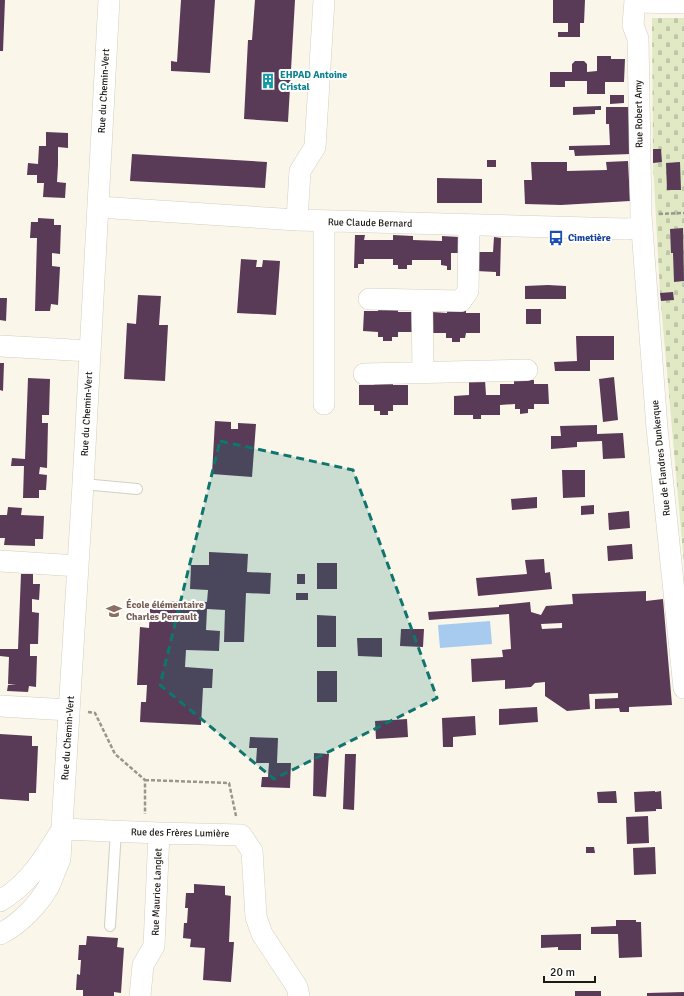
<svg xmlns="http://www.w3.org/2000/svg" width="684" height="996" font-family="Signika,sans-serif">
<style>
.cemetery{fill:url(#cemetery-stones)}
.water{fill:#a7cbee}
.building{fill:#593a57;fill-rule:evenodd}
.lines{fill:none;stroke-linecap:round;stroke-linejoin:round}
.lane-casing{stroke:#d3cfc2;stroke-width:12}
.street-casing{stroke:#d3cfc2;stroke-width:22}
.path{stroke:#9a968e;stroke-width:2.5;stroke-dasharray:4 2;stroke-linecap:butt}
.lane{stroke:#fff;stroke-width:10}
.street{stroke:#fff;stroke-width:21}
.marked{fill:#0f766e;fill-opacity:0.2;stroke:#0f766e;stroke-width:3;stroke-dasharray:8 5;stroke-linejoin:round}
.labels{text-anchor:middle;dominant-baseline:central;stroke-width:4;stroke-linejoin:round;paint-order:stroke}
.culture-label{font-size:10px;font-weight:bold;fill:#0d838f;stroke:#fff;text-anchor:start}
.street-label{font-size:10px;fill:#1c1a16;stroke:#fff}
.transit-label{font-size:10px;font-weight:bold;fill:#164399;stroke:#fff;text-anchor:start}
.education-label{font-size:10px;font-weight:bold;fill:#785e54;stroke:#fff;text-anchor:start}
</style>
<defs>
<pattern id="cemetery-stones" width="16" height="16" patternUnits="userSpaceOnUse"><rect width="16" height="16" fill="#e0e8c4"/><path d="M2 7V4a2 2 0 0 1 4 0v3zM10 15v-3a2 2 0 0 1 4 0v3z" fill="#c0c6a8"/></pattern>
</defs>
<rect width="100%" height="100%" fill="#fbf6ea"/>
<!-- cemetery -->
<path class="cemetery" d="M652 18H684V564L660 293 653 163Z"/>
<!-- water -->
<path class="water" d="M490 621 492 644 440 648 438 625Z"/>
<!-- building -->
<path class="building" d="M0 0H5L3 51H0Z
M181 0H215L210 73 171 71V61L177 62Z
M255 0H295L288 122 244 119 248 40H252Z
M553 0H585L584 23H580V37H558V32H568V23H553Z
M597 56H611V59H625L624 82H605V94H587V81H565V87H550V72H572V64L575 61H584L587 64V72L597 71Z
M610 95H624V103L610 104Z
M601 106V110H595V114L573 115V107Z
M606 107H629L631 154 575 156 574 150H569V146L610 145 609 124H606Z
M46 132 68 133V148L58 147V165L57 182 66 183 65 198 43 197 44 183H37V175H27L28 163 38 164 39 146H46Z
M653 149H661L662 162 653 163Z
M132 154 267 162 265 188 130 181Z
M487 160H496V167H487Z
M628 161 630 201 561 205 525 204 524 180H532L531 162H567V171L607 170 606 162Z
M680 162 681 190H667L666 163Z
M437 178 482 179V203H437Z
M38 218 54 219V225H61L60 254 52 253V266L60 267 58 305 51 304 50 311H35L37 238H30L31 222H38Z
M683 228 684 281 674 282 673 253H671L670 229Z
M355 235H365L364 240H393V235L413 236V240L442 241V236L459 237V253H451V270H447V266L441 265V260H412V265H407V269H398V265H393V259H364V264H358V268H354Z
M494 237 501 238 500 276H496V272L476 271 477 252H493Z
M241 259 257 260 256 267H262L263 260 280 261 276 315 237 313Z
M548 285 566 286V299H525V286Z
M673 292 674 300 661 301 660 293Z
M138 295 161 296 159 325H168L165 381 124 379 127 323 136 324Z
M0 298H7L6 321 0 320Z
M379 307 398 308V312H412V332H398V337H392V341H383V337H378V332L363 331 364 311H378Z
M447 308 466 309V313H480V333H466L465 338H460V342H452V338H446V333H431L432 312 447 313Z
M526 309H541V324H526Z
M576 336H614V360H590V371H555L554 362 577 361Z
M0 363H4L3 391 0 390Z
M614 377 618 420 603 422 599 379Z
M28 378 50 379 49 415H42V423H48L47 468 40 467 39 474 47 475 46 490H39V498H23L24 466H11L12 458 25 459Z
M469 380H485L486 395H500V384H514V380H534V384H548L549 404H534V409H528V413L520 414V409H515V404L500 405V415H481V419H473V415H454V396L469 395Z
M374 381H393V385H408V405H393V411H388V415H380V411H374V405H359V385H374Z
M215 421 231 422V429H238V423L256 424 252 477 212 474Z
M597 425V434L623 433 625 458 603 459 602 441 577 442V447L551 449V436H561L560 426Z
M562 470H585V497L563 498Z
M537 497V508L512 510 511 499Z
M594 505V514L581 515V506Z
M8 507 22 508 21 515 44 516 43 539H35V546L4 545 5 538H0V515H7Z
M629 511 630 528 609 530 608 513Z
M632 544 633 559 608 561 607 546Z
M209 552 248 554 247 572 271 573 270 594 246 593 244 642H224L225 610 207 609 206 630 220 631 219 651 186 650 185 667 213 669 212 688H203L201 725 140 722 141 702H146L147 685H137L140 627 149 628 150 609H169V601L207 602 208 590 190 589 191 565H209Z
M544 559 545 573 550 572 552 589 478 596 476 578 527 574 525 560Z
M317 563H337V589H317Z
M21 574H33V584H40L39 600 32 599V612L39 613 38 644H30V656H37L36 687 29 686 28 692 7 691 8 685H16L8 684 9 657 0 656V649H18Z
M297 574H305V584H297Z
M646 591V601L663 599 672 705 629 707V712H620L619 708 595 709V699L618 698V693L589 694 590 709 567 711 545 696V682L535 683 531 687 505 689V680L472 682 471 659 503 657 502 650 511 649 509 614 429 620 428 612 499 607V605L530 602 531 612 541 615 546 606 573 604 572 594ZM562 623V628L542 629 541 624Z
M296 593H308V600H296Z
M317 615 336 616V647H317Z
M401 629H424L423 647 400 646Z
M357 638H382V657L358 656Z
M317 671H337V702H317Z
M537 707 538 722 499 725V709Z
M475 716 476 735 453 737V747H443L442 718Z
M407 719 408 737 376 739 375 721Z
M0 734 32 736V746H38L36 793H29V801L0 799Z
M250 737 278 738 277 763H291L290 788 261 787 262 777H268L269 763H256L257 748H249Z
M314 753 329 754 326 797 313 796Z
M345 754H356L354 810 343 809Z
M616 791 617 803H598L597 792Z
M655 791V792L661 791 662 809H656V811L635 812 634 792Z
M648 816 649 843 627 844 626 817Z
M586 847H594L595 853H586Z
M655 847 656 874 634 875 633 848Z
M194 884 225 886V895L231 896 229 942H234L231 982 203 980 205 948 190 947 191 939 183 938 184 923H187L188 908H185L186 893H194Z
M616 920H636V922H641L642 957 619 958 618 934H591V927L616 926Z
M581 934V950H558V947L541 948V935Z
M87 936 118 938 117 947 124 948 121 993 114 992V996H83V990H76L77 974 80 975 81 960H78L79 945H86Z
M575 991H601V996H575Z
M684 992V996H647V993Z"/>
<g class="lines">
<defs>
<path id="lane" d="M83 484 137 489
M110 926 116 831"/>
<path id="street" d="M635 0 633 25 638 39 641 216 657 428 684 688
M635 2 684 3
M98 207 297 220 625 229 641 228
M297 220 300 171 315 147 324 0
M324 221V404
M369 299 461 301 468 291 469 225
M422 300 423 372
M0 346 90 351
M364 374 527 370
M0 561 78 566
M0 706 69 710
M62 829 159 833 241 835 252 851 256 917 262 934 297 987 299 996
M0 901C27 885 43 861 59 834
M0 934C20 924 38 905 49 886 53 877 56 868 60 859L83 484 109 0
M140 996 143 965 154 946 159 833"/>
</defs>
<!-- lane casing -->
<use href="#lane" class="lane-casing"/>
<!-- street casing -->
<use href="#street" class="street-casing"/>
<!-- path -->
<path class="path" d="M659 214 684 213
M88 712 95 713 115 754 145 780V814
M145 780 229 783 236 816"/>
<!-- lane -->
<use href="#lane" class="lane"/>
<!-- street -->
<use href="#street" class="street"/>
</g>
<!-- marked area -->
<path class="marked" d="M220 441 353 470 437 698 274 779 160 685Z"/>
<!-- icons -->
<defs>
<symbol id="building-bare" viewBox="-9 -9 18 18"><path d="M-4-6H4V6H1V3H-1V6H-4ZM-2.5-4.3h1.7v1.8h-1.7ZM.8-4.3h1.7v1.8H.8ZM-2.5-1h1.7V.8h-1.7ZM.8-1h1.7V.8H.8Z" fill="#0f9aa8" stroke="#fff" stroke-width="2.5" paint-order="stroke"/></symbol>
<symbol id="bus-bare" viewBox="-9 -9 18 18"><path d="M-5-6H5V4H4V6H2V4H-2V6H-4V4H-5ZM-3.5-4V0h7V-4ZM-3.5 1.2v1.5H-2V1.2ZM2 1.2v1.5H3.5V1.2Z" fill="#1a4fb4" stroke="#fff" stroke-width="2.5" paint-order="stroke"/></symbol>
<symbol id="school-bare" viewBox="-9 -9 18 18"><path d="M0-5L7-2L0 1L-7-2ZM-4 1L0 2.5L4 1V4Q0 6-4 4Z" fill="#8d6e63" stroke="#fff" stroke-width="2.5" paint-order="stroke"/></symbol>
</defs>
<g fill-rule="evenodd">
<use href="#building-bare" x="257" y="70" width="22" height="22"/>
<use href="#bus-bare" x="545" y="227" width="22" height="22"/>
<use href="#school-bare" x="103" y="600" width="22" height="22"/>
</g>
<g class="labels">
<!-- culture labels -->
<g class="culture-label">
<text x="280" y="75">EHPAD Antoine<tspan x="280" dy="12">Cristal</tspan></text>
</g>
<!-- street labels -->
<g class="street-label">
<text transform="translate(104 91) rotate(-87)">Rue du Chemin-Vert</text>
<text transform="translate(639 114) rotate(-91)">Rue Robert Amy</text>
<text transform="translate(370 223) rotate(1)">Rue Claude Bernard</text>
<text transform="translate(87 414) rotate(-87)">Rue du Chemin-Vert</text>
<text transform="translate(661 458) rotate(-96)">Rue de Flandres Dunkerque</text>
<text transform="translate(68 738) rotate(-86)">Rue du Chemin-Vert</text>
<text transform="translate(180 833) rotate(1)">Rue des Frères Lumière</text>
<text transform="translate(157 892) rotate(-88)">Rue Maurice Langlet</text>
</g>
<!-- transit labels -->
<g class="transit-label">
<text x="568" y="238">Cimetière</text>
</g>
<!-- education labels -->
<g class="education-label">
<text x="126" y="605">École élémentaire<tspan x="126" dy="12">Charles Perrault</tspan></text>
</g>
</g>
<!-- scale -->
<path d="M544 976v6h51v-6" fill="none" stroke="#1c1a16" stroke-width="2"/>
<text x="550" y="976" font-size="12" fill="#1c1a16" stroke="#ffffff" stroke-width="3" paint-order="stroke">20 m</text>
</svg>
